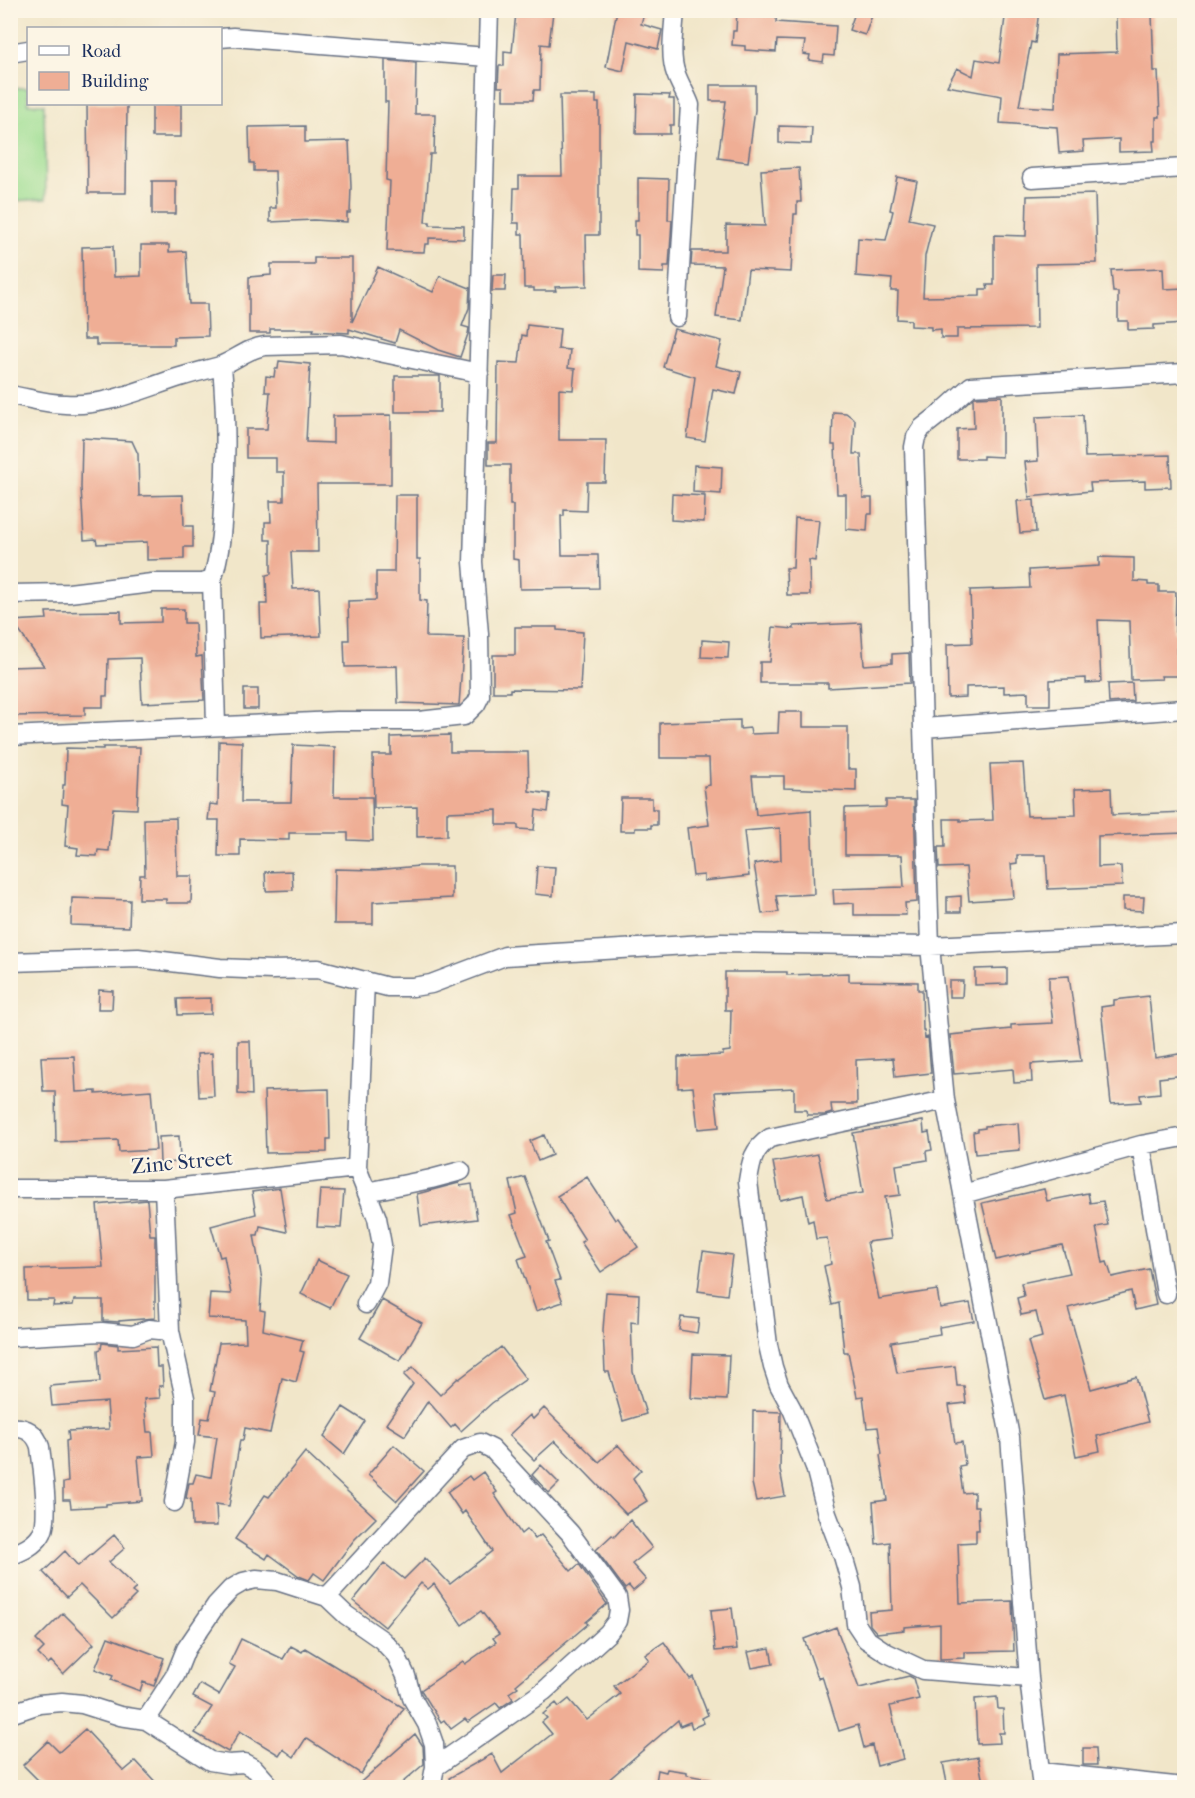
<svg xmlns="http://www.w3.org/2000/svg" width="1195" height="1798" font-family="'IM FELL French Canon',serif">
<style>
.green{fill:#9ede93;stroke:#5c8678;stroke-width:1.5}
.building{fill:#efae95}
.lines{fill:none;stroke-linecap:round;stroke-linejoin:round}
.minor-casing{stroke:#666f83;stroke-width:21}
.minor{stroke:#fff;stroke-width:18}
.labels{text-anchor:middle;dominant-baseline:central;stroke-width:4.5;stroke-linejoin:round;paint-order:stroke}
.street-label{font-size:21px;fill:#1b2f5e;stroke:#fcf5e5}
</style>
<rect width="100%" height="100%" fill="#fcf5e5"/>
<filter id="ink" filterUnits="userSpaceOnUse"><feTurbulence type="fractalNoise" baseFrequency=".0167" numOctaves="2"/><feDisplacementMap in="SourceGraphic" scale="12" xChannelSelector="R" yChannelSelector="G"/><feConvolveMatrix kernelMatrix="1 2 1 2 8 2 1 2 1" color-interpolation-filters="sRGB"/></filter>
<filter id="wash" filterUnits="userSpaceOnUse"><feTurbulence type="fractalNoise" baseFrequency=".008" numOctaves="4" result="noise"/><feDisplacementMap in="SourceGraphic" scale="24" xChannelSelector="R" yChannelSelector="G"/><feGaussianBlur stdDeviation="1.35" result="paint"/><feColorMatrix in="noise" values="0 0 0 0 0 0 0 0 0 0 0 0 0 0 0 0 0 1.4 0 .05"/><feComposite in="paint" operator="in"/></filter>
<g filter="url(#wash)">
<rect width="100%" height="100%" fill="#f1e6c9"/>
<!-- green -->
<path class="green" d="M11 88H28V104H44L46 199 11 201Z"/>
<g id="blocks">
<!-- building -->
<path class="building" d="M523 10 553 12 549 45 541 44 540 90H534L533 100H503V87H498L499 66H504V51L512 52 516 13H522Z
M617 10H645L641 24 662 30 658 49 629 41 623 71 606 67Z
M737 10H777L776 22 836 26 834 56 824 55 823 62 809 60 810 55 803 54 805 41 777 40 776 52 745 50V46L732 45 733 31H736Z
M856 10H874L865 35 849 30Z
M1006 10H1039L1035 43 1031 42 1019 106 1055 108 1057 54 1117 52 1116 16 1152 14 1154 71H1158L1160 117H1156V141H1153L1154 151 1119 152V139L1083 141 1084 151 1059 153 1057 127 1000 123 1002 96 947 86 957 68 973 76 976 59 999 63Z
M385 60 416 63 415 114H435L434 154H430L425 222H430V225L464 226V239L429 238V244H425L424 252 387 251 390 181 386 180 388 102H385Z
M710 85H755V110L748 162 718 158 726 101H710Z
M637 94 670 95 669 99H674V125H670V134H636Z
M560 95H596V103H599V235H586L587 286 555 287 556 291H534V288H524L523 234H519V223H513L514 188H519V176H562Z
M87 104H127L126 193H88Z
M152 104H181V137H152Z
M305 126V142L349 141 351 187 350 213H347V222L314 220 270 222V208H276L275 171H254V163H250L249 127Z
M779 126 812 127 811 144 779 143Z
M799 168 801 202H797V214H794L791 272 748 270 742 320 716 317 723 266 691 265 692 251H726V225L765 226 761 170Z
M897 177 917 181 909 219 933 224 925 256 923 297 980 296V289H988L987 285H994V235L1026 236 1027 196 1095 194 1097 263 1036 264 1037 328 957 329V338H941V329L931 330V327L911 326V320L897 319 898 291H891L892 279 856 276 858 238 886 240 893 211 890 210Z
M638 178 669 179 668 220H672L669 266H664V273L638 272V235H635V220H638Z
M152 181H176V214H152Z
M141 245H169V252L186 251 189 304H207L208 336 174 337V345H96V339H84L82 247 113 246 114 277 141 276Z
M314 258H352V322L378 267 433 292 440 276 470 288 469 308 462 326 469 328 468 334 460 357 438 350 399 330 395 343 349 329V333L313 331 314 329H270V333H249V277L271 275V264H314Z
M1163 268 1164 289 1185 288V323L1154 325V329L1128 330V321H1118V292H1113L1111 270Z
M493 275H506L505 291H492Z
M527 325 560 329 558 349 570 350 568 368 575 369 573 390 559 389V440H606L605 482H587L586 511 564 510V516H561L562 555H598L599 588 520 589 519 560 513 559V505H510V465H488V443H497L498 362 519 363 522 335 526 336Z
M674 329 722 341 716 366 741 372 736 394 713 389 705 441 687 438 695 377 663 367Z
M279 361 310 364 306 442 333 443V416L391 415V484H317L318 552H291L293 589 319 588 321 636 261 638 260 604H267L266 575 271 574V540H265V522H271L270 501H284V472H276V458H246V429H267L270 392H265L266 376 274 377 275 369H278Z
M395 376H440V412H395Z
M1002 396V457L983 456V459H957V429L974 428 973 399 975 397Z
M833 412 846 413 855 420 853 454H861L863 498H872V514H868L867 531 846 529V494H837L835 445H832Z
M1083 415 1085 457 1170 455 1171 487 1145 488V481L1090 483 1091 491 1029 497 1025 462 1038 461 1036 417Z
M82 438 132 441 138 454 139 496 183 495 184 526H193V547H184V559L147 560V542L97 544 96 539 84 540 81 487Z
M694 465 722 467 721 494 693 492Z
M672 494 705 496 704 522 671 520Z
M395 495H417V559H420V600L427 601 426 637 464 638 459 705 398 703 397 666 345 667 344 640H349L348 601 376 600V572H394Z
M1034 500 1036 532 1020 533 1017 501Z
M795 518 819 520 815 561 809 560 810 595H787L786 568H793Z
M1099 557 1134 558V581L1148 582V585H1159V592H1176L1175 632H1177L1178 676H1161L1162 679 1131 680 1129 621 1098 620 1101 682 1086 683V678L1050 680V705H1028V692L1004 693V686L966 687V697L948 698 947 644 972 643 970 590 1030 588 1029 570 1099 566Z
M161 609H184V623H195L196 657 202 656 204 700 142 703 140 658 108 659 107 696H103V707H85V715L10 716V667L44 666 12 621 47 619 46 612 121 611V623L161 622Z
M861 623 864 665 892 663V654L909 653 910 683 828 688V683H760V662H770L773 627 794 629V626Z
M515 627H557V630L583 632 580 690 510 689V692H493V655H515Z
M702 640 729 642 728 658 701 657Z
M1132 683 1133 701 1109 703 1108 684Z
M244 689H258V709H244Z
M779 712H803V727H848V769H856V791L784 788V776H752L756 815 811 810 814 894 776 896 779 912 762 914 754 864 781 860 780 828 744 831 749 876 704 881V875L693 876 687 828 709 825 704 786 710 785 709 758H660V723L740 720V729L750 728 751 734 778 733Z
M450 735V752H528L529 791 550 794 548 812 536 810 534 830 518 829V825H497V810L447 812V836L417 837V807L374 808 373 755H391V737Z
M219 741 242 742 241 802H291L293 745 335 747 334 797H372L373 841 348 840V833H289V840L240 839V856H218L219 820H208L210 804 218 805Z
M103 747H140L137 809 113 808 109 851 98 850 97 856 77 855 78 848 65 846 68 805 62 804 63 785H65L66 748 103 749Z
M1023 763 1027 816 1076 815 1075 789 1111 788 1112 815 1185 812V833L1098 836V867L1121 866 1122 886 1048 889 1046 855H1017V863L1011 864 1014 898 969 901 966 867 939 868 938 847H945L944 819H960V821L993 820 990 764Z
M621 798H652V809H657V825H651V828H635V831H620Z
M886 800H914L917 902 905 903 906 915H854V903L834 904 833 889 904 887 902 855H845V808L886 807Z
M176 818 177 876H192L191 903H166V899H139L140 875H145L144 819Z
M419 866H452V898L373 902V924H334L335 869 375 870Z
M537 866 555 867 553 896 535 894Z
M292 871 293 890 266 891 265 872Z
M961 896V912H947V897Z
M1123 897H1144L1143 911 1123 910Z
M72 898 130 900 129 927 71 925Z
M1007 968V984L975 985V969Z
M725 972H787V975L849 973V981L918 982V990H922L923 1030H924L925 1038 928 1037 931 1073 895 1077 893 1058 856 1060 857 1104H831L832 1113 825 1115H807L806 1110H794V1088L715 1092 719 1127 698 1129 693 1087 678 1088V1057L723 1055V1052L730 1051 731 1010H725Z
M1069 976 1081 1061 1031 1064 1032 1082 1014 1083 1013 1069 954 1074 950 1035 1011 1029V1025L1053 1023 1049 991V977Z
M949 981H963L962 997H949Z
M99 990 113 991 112 1009H98Z
M1149 996 1155 1058 1185 1053V1075L1159 1078 1160 1093 1140 1095 1141 1102 1111 1104 1101 1007 1114 1005V1000Z
M211 998V1014L178 1015 177 999Z
M238 1041H250L252 1095 238 1094Z
M212 1053 214 1096 199 1097 197 1054Z
M74 1056 76 1092 96 1091V1094L151 1090 156 1150 119 1152 118 1140 56 1142 55 1091H43L41 1057Z
M329 1089 330 1139H327V1152L266 1153 264 1091Z
M923 1121 924 1133 929 1132 932 1150 926 1151 927 1160 896 1165 900 1195 885 1197 891 1239 867 1242 879 1299 937 1290 940 1308 970 1303 974 1321 939 1327 940 1334 891 1342 897 1373 955 1366 957 1386H964L966 1403 949 1405 955 1443 962 1442 965 1465 959 1466 963 1493 974 1492V1506H978L979 1530H976V1542L958 1543 960 1603 1012 1601 1014 1651 965 1652V1658L940 1659V1624L904 1627V1630L877 1633 870 1625 869 1612 892 1610 890 1542 876 1544 873 1502 887 1500 880 1455 882 1454 878 1427 867 1428 863 1396 857 1397 848 1352H844L839 1303 832 1305 824 1266 831 1264 827 1238 816 1239 813 1220 808 1222 803 1195 780 1200 773 1162 818 1154 827 1199 863 1193 853 1133Z
M1018 1123 1020 1150 975 1154 973 1132 978 1131V1129L985 1128V1126Z
M544 1135 552 1155 538 1161 530 1141Z
M179 1136 180 1162 160 1163 159 1137Z
M525 1177 549 1241 546 1242 560 1280 555 1281 563 1302 536 1311 518 1259 527 1256 511 1215 517 1213 510 1181Z
M587 1177 615 1220 618 1218 638 1247 601 1272 581 1242 585 1240 557 1196Z
M459 1183 460 1186 472 1184 477 1219 421 1226 417 1194Z
M280 1188 287 1232 260 1226 258 1235H254L262 1280 260 1310 265 1311 263 1330 303 1340 300 1351 304 1352 296 1382 282 1378 270 1433 245 1428 243 1440H240L229 1506 216 1504 217 1526H192L191 1499 186 1498 189 1483H193L196 1474 211 1477 217 1437 199 1435 202 1418 209 1419 215 1392 210 1391 219 1343 246 1342 245 1320 208 1318 210 1293 231 1294 224 1256 220 1257 211 1226 256 1214 252 1192Z
M1044 1189 1047 1201 1088 1193 1090 1203 1103 1201 1108 1225 1096 1227 1103 1263 1107 1262 1112 1277 1149 1269 1156 1305 1135 1310 1131 1291 1068 1308 1091 1389 1136 1377 1148 1422 1097 1436 1100 1451 1076 1456 1064 1395 1045 1400 1028 1341 1042 1337 1036 1312 1021 1315 1017 1298 1024 1296 1021 1283 1070 1273 1062 1245 996 1260 982 1203Z
M320 1190 344 1191 341 1228 317 1227Z
M147 1200 150 1235H155V1318L119 1321V1322L103 1321V1300H74L73 1305 53 1306 54 1300H27L26 1269 103 1267 97 1205Z
M703 1251 732 1255 727 1295 698 1291Z
M317 1260 347 1274 330 1308 301 1294Z
M606 1292 639 1294 638 1323 631 1322 633 1372 646 1414 623 1421 609 1372H605L603 1330Z
M382 1300 422 1323 400 1361 360 1338Z
M681 1317 699 1319 697 1333 679 1330Z
M102 1343 118 1345V1349L156 1347 157 1367H162L163 1386H159L160 1398 144 1399 147 1432H152L154 1456 138 1457 142 1501 106 1504V1506L71 1508 70 1500H63V1483L68 1482 66 1441 69 1440 68 1431 109 1429 107 1402 52 1406 50 1386 100 1382 98 1350 101 1349Z
M501 1347 526 1379 492 1403 461 1431 455 1424 451 1428 428 1401 405 1436 386 1424 413 1384 404 1375 413 1367 440 1395 458 1378 459 1379Z
M693 1354 729 1355 727 1400 691 1398Z
M343 1407 365 1421 344 1454 324 1437Z
M544 1408 599 1462 618 1445 641 1470 633 1478 647 1501 626 1514 555 1441 534 1460 509 1435 530 1415 533 1419Z
M753 1411 781 1412 780 1470 785 1496 756 1501 752 1483Z
M394 1445 424 1471 397 1501 368 1475Z
M305 1452 376 1518 354 1540 324 1580 314 1573 309 1580 299 1576 269 1554 266 1559 235 1539 265 1495 269 1497Z
M541 1465 559 1483 549 1493 532 1475Z
M483 1472 497 1492 494 1494 521 1534 527 1529 535 1539 541 1535 571 1571 579 1564 607 1604 586 1622 588 1624 516 1685 518 1687 509 1693 513 1699 500 1708 496 1703 468 1722 465 1719 451 1729 444 1720 441 1722 421 1690 463 1661 465 1664 496 1642 493 1638 499 1634 481 1611 462 1625 434 1584 428 1589 421 1583 385 1627 353 1601 384 1563 404 1579 425 1558 450 1584 492 1551 465 1511 462 1514 447 1492 469 1476 472 1480Z
M630 1520 652 1548 632 1564 646 1580 633 1591 629 1586 625 1589 596 1550 612 1535 614 1537Z
M114 1535 125 1548 109 1562 136 1588 132 1592 136 1595 113 1618 80 1585 67 1597 43 1572 65 1551 78 1566Z
M732 1608 737 1649 715 1651 711 1610Z
M63 1613 94 1644 63 1674 51 1661 48 1664 38 1654 44 1648 36 1640Z
M836 1627 859 1688 909 1676 913 1678 919 1699 890 1706 903 1759 877 1766 872 1745 864 1748 858 1725 839 1731 822 1676 818 1678 804 1639Z
M108 1637 164 1658 154 1686 143 1682 140 1691 111 1680 113 1676 95 1669Z
M241 1639 283 1659 291 1646 302 1652 305 1648 404 1708 361 1774 306 1738 294 1757 283 1749 279 1755 240 1731 228 1752 195 1733 212 1707 193 1697 200 1684 219 1695 235 1667 229 1664Z
M664 1642 690 1679 693 1677 708 1715 702 1718 704 1723 692 1728 690 1722 680 1726 678 1720 599 1788H454L449 1778 492 1754 502 1773 552 1734 542 1722 547 1718 543 1714 556 1703 559 1707 569 1699 587 1720 620 1694 614 1686 649 1660 645 1655Z
M770 1648 773 1664 752 1668 748 1652Z
M997 1697 998 1709H1003L1004 1733H999L1000 1743 977 1744 975 1699Z
M85 1729 124 1771 136 1761 161 1788H46L23 1765 48 1741 59 1752Z
M415 1734 423 1746 424 1764 396 1788H354Z
M1083 1748H1096L1097 1765H1083Z
M978 1757 984 1788H948L943 1763Z
M667 1769 687 1772V1775L714 1780 713 1788H655L658 1770 666 1772Z"/>
</g>
</g>
<g filter="url(#ink)">
<use href="#blocks" fill-opacity="0" stroke="#666f83" stroke-width="1.5"/>
<g class="lines">
<defs>
<path id="minor" d="M675 10C674 29 669 56 676 74 680 85 686 94 690 105L677 317
M220 38 233 37 487 57
M10 53 28 50
M1032 178 1184 168
M10 395C28 398 47 404 65 404 105 407 142 389 180 377 193 373 206 370 220 366 236 360 248 348 265 346L341 344 479 373
M10 594 69 593 152 583H202L212 580
M216 726 212 580C220 556 222 532 223 507 227 456 226 416 222 365
M923 728 1184 709
M10 736 336 721H419L464 716 476 704 480 696 479 634 473 562 489 10
M10 962 138 958 220 968 272 970 318 969 388 987H413L431 984 505 956 721 943 930 946 1184 934
M365 982 357 1168 377 1218 382 1245 377 1283 366 1304
M945 1100 770 1138C753 1149 751 1162 748 1181L768 1345 773 1367 779 1385 792 1409 815 1467 827 1514 843 1556 852 1587 856 1624 866 1639 887 1653 923 1670 1029 1678
M1141 1145 1166 1294
M10 1189H164L357 1168
M367 1192 431 1179 461 1171
M963 1194 1141 1145 1184 1137
M170 1331 185 1398V1442L174 1502
M10 1337 102 1332 133 1335 149 1329 170 1331 164 1189
M10 1428C26 1426 36 1433 40 1447 42 1466 51 1521 41 1535 34 1546 22 1551 10 1556
M327 1597 463 1449 480 1443 492 1449 570 1533 617 1597 619 1610 617 1621 608 1633 544 1691 435 1767
M10 1714 39 1704 62 1702 82 1704 120 1716 146 1720 176 1674 186 1649 216 1605 231 1589 243 1582 256 1579 277 1581 327 1597 346 1615 382 1640 396 1655 406 1676 412 1698 427 1724 434 1744 435 1767 431 1788
M146 1720 210 1761 228 1764 244 1763 255 1769 272 1788
M1041 1772 1184 1787
M1042 1788 1029 1678 1010 1437 945 1100 930 946 914 447 916 437 922 428 941 413 971 386 1184 373"/>
</defs>
<!-- minor casing -->
<use href="#minor" class="minor-casing"/>
<!-- minor -->
<use href="#minor" class="minor"/>
</g>
</g>
<g class="labels">
<!-- street labels -->
<g class="street-label">
<text transform="translate(182 1162) rotate(-5)">Zinc Street</text>
</g>
</g>
<!-- margin -->
<rect width="1195" height="1798" fill="none" stroke="#fcf5e5" stroke-width="36"/>
<!-- legend -->
<rect x="27" y="27" width="195" height="78" fill="#fcf5e5" stroke="#a2a6af" stroke-width="1.5"/>
<rect x="39" y="46" width="30" height="9" fill="#ffffff" stroke="#a2a6af" stroke-width="1.5"/>
<text x="81" y="57" font-size="18" fill="#1b2f5e">Road</text>
<rect x="39" y="72" width="30" height="18" fill="#efae95" stroke="#a2a6af" stroke-width="1.5"/>
<text x="81" y="87" font-size="18" fill="#1b2f5e">Building</text>
</svg>
